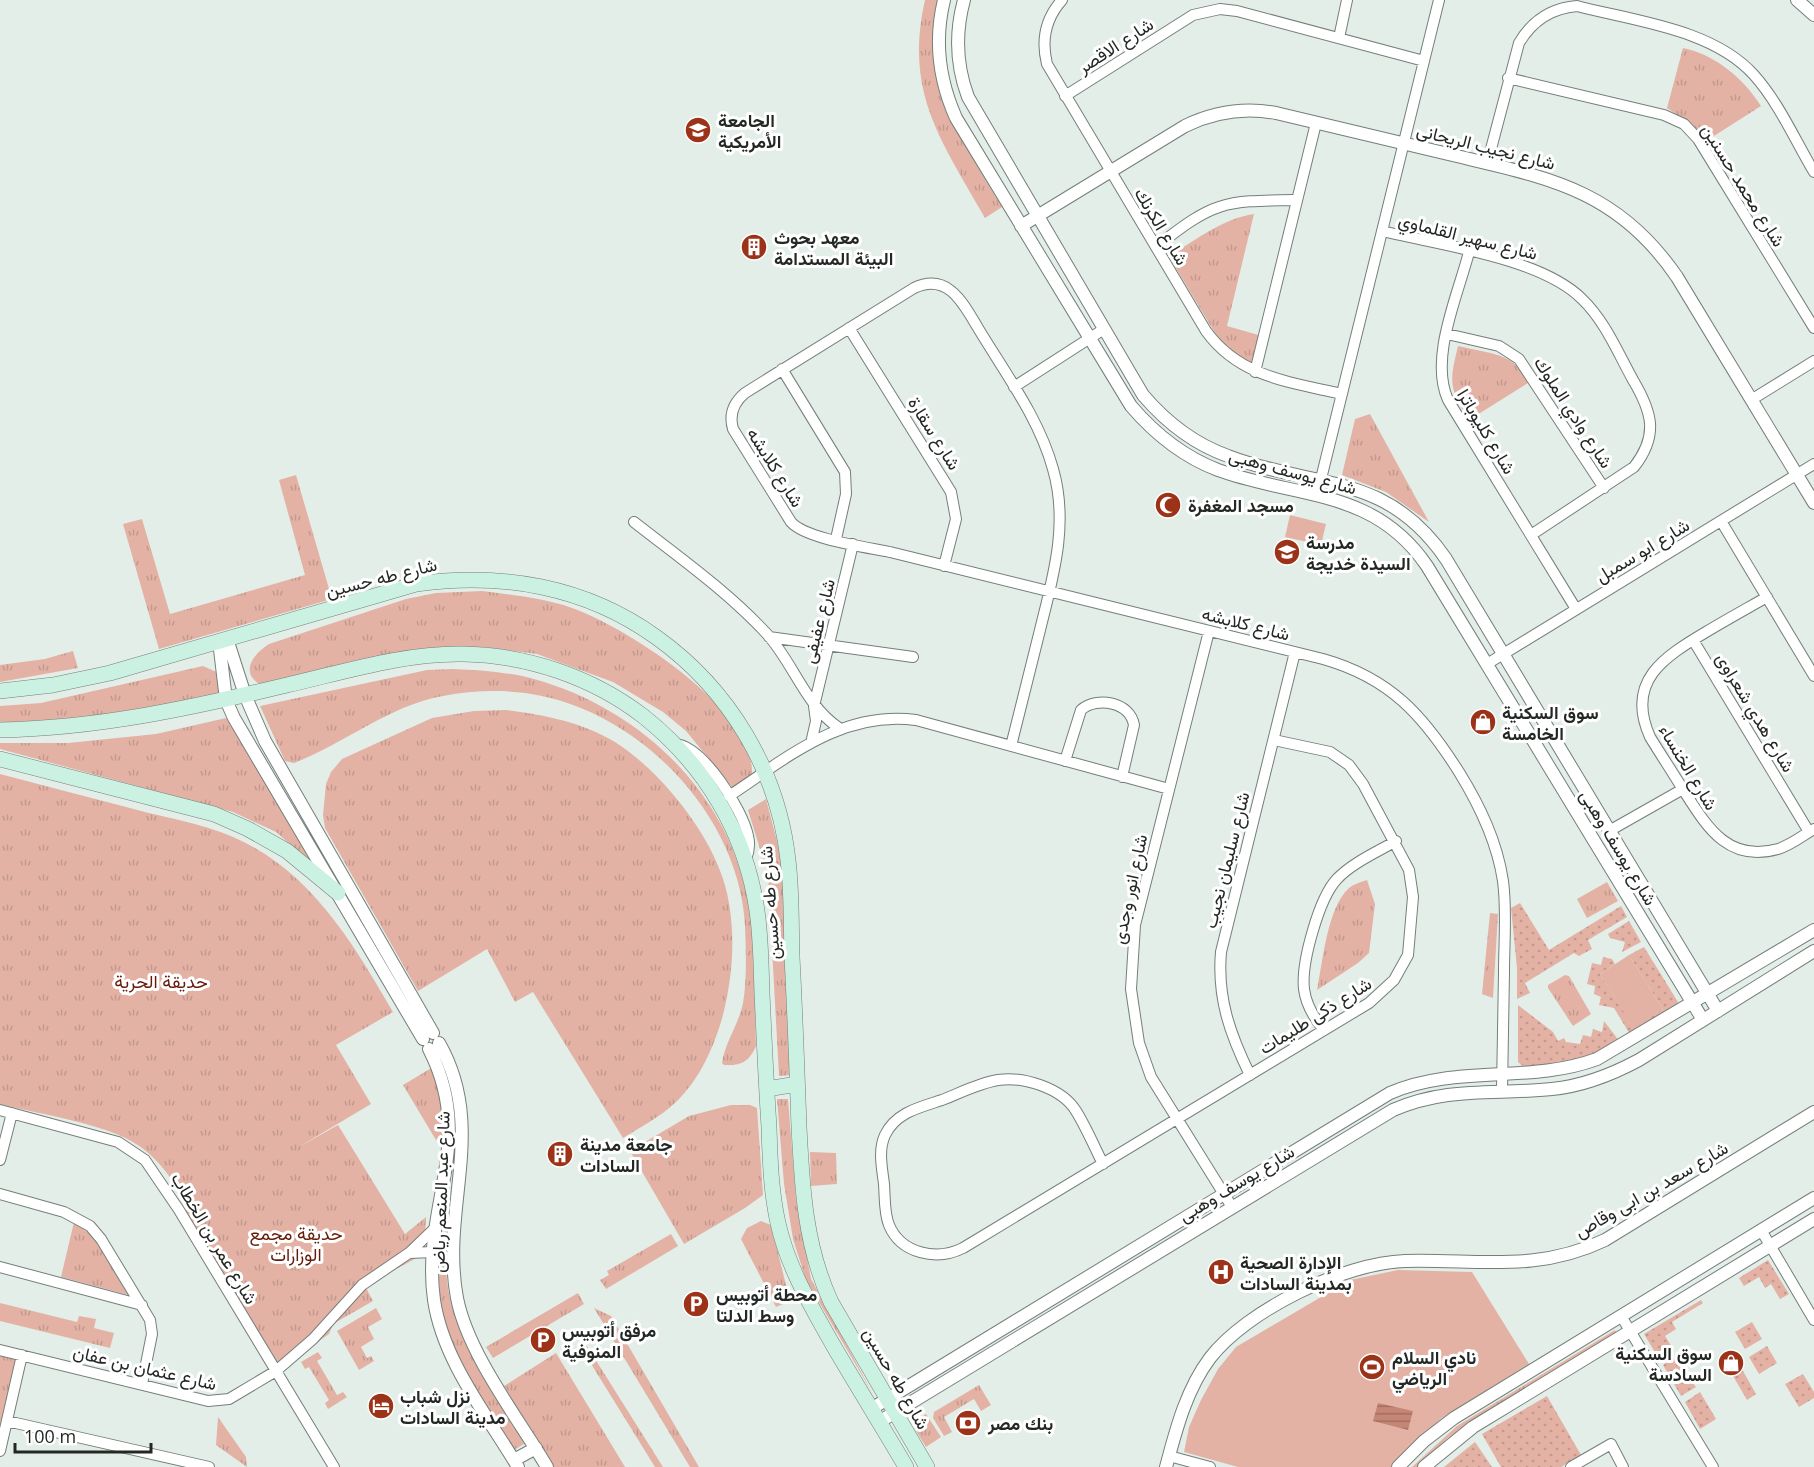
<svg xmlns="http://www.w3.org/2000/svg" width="1814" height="1467" font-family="'Open Sans',Vazirmatn,sans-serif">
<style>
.grass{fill:url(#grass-dots)}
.park{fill:url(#park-tufts)}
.pitch{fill:#e3b2a5}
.water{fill:url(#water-rules)}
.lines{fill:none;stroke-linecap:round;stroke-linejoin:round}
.minor-casing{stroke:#757f79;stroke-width:12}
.tertiary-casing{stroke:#757f79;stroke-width:14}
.secondary-casing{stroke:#757f79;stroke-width:16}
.minor{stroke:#fff;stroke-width:10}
.tertiary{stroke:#fff;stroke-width:12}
.secondary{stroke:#caf1e1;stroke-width:15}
.labels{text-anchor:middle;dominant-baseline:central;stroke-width:6;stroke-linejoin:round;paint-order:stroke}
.street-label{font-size:18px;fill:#242825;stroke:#fff}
.poi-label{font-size:18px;font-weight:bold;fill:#242825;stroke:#fff;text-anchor:start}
.park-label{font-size:18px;fill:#661b08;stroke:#fff}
</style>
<defs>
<pattern id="grass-dots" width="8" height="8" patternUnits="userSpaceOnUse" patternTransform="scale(1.5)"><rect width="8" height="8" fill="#e3b2a5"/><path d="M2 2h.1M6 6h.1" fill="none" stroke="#c3998e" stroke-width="1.8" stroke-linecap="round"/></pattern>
<pattern id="park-tufts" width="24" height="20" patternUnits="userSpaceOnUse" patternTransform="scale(1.5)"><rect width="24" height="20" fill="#e3b2a5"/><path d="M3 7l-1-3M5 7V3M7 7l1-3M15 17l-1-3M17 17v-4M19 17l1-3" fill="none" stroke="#c3998e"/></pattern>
<pattern id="water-rules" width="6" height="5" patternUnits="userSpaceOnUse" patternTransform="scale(1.5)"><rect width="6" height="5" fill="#c58676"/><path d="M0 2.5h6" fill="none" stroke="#a06e61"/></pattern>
</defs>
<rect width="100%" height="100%" fill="#e3eee8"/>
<!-- grass -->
<path class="grass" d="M1520 903 1549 950 1621 906 1627 917 1588 940 1592 949 1579 956 1574 953 1525 983 1530 993 1517 999V968L1511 908Z
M1629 921 1641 942 1622 952 1625 942 1610 938 1608 934Z
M1644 947 1678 1002 1676 1010 1631 1036 1614 1008 1599 1005 1601 997 1594 994 1595 986 1587 984 1592 963 1601 965 1603 957 1612 959 1615 964 1600 974 1634 1027 1663 1009 1629 955Z
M1518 1005 1553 1032 1558 1041 1564 1038 1566 1042 1580 1044 1583 1035 1591 1037 1593 1029 1602 1032 1604 1021 1620 1042 1579 1062 1525 1068 1518 1062Z
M1768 1260 1789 1294 1780 1299 1771 1284 1765 1288 1759 1277 1744 1286 1739 1278Z
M1701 1300 1703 1303 1672 1322 1676 1329 1665 1336 1674 1350 1659 1359 1644 1334Z
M1752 1322 1762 1339 1745 1349 1735 1332Z
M1767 1346 1777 1363 1759 1374 1749 1357Z
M1673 1358 1696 1387 1681 1396 1663 1365Z
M1739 1364 1756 1394 1747 1400 1729 1369Z
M1803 1374 1814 1392V1398L1799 1407 1785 1384Z
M1700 1392 1716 1419 1700 1429 1685 1402Z
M1547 1396 1581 1455 1561 1467H1501L1482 1434Z
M1475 1442 1492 1467H1444Z"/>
<!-- park -->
<path class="park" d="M925 0H945C943 14 936 31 938 46 943 113 968 151 1002 207L985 218C941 140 904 93 925 0Z
M1683 48C1716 55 1743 78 1761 106L1703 143 1685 120 1667 108Z
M1254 214 1227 326 1262 336 1254 362 1245 364 1224 348 1171 260 1173 254C1198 238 1225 218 1254 214Z
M1458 346C1492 354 1510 352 1531 381L1469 420C1449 388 1449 383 1458 346Z
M1370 414 1429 522 1386 492 1342 475 1355 419Z
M296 475 332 599 159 649 123 524 142 519 170 614 305 575 279 480Z
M482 591C512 595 544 598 572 608 626 627 755 709 752 774L740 785 732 787 686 731 663 712 613 682 537 654 483 647 449 648 261 685C239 673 253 654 269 644L406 599 436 593Z
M73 651 78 668 0 682V665L45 659Z
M203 666 221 674 219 696 78 723H0V706L41 703Z
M453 669C480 670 508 672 534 679 638 708 725 789 747 896 758 944 754 997 756 1046 749 1062 741 1066 724 1065L722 1063C725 1042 739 1024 743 1003 747 980 746 950 745 926 740 819 646 718 542 696 511 689 474 690 443 696 390 705 344 744 294 763L285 761 260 706 427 670Z
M506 710C544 715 582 722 615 742 662 772 715 838 727 893 736 934 733 975 723 1015 714 1047 700 1079 676 1102 660 1117 641 1127 623 1138L533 992 515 1002 487 949 418 991 325 828 323 815 326 784 331 772 342 759 432 718 474 711Z
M226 718 251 755 315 866 276 832 233 812 0 749V743H68L156 734Z
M0 774C48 787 97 799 145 812 182 821 221 828 253 847 318 883 357 950 393 1012L336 1045 371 1104 297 1148 338 1125 405 1234 426 1217 424 1254 365 1286 373 1301 333 1324 329 1334 276 1371 179 1210H191C179 1189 165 1167 146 1151 115 1124 40 1115 0 1104Z
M766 799 784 868 792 1075 779 1076 768 875 748 810Z
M1367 880 1375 904 1369 953 1358 963 1317 990C1323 961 1327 908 1349 888 1354 884 1361 882 1367 880Z
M1607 882 1618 901 1587 918 1577 899Z
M1490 913 1498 914 1493 998 1482 994Z
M1565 975 1569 976 1591 1014 1573 1026 1548 988V985Z
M433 1067 447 1134 436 1140 403 1085Z
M777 1099H788L796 1199 811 1279 873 1394 806 1280 793 1239 784 1184Z
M731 1105H750L757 1108 763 1195 745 1208 684 1244 630 1151 689 1116Z
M810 1152 836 1153 837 1184 811 1186Z
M449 1207H453C450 1231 444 1257 447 1281 454 1341 494 1393 524 1444L514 1450C483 1398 439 1342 439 1280 440 1255 445 1231 449 1207Z
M761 1221 771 1225 790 1301 776 1307 741 1239 747 1228Z
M74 1222 94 1237 129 1295 61 1277Z
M671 1234 678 1246 606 1289 600 1280 609 1275 607 1271Z
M578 1293 584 1304 493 1358 486 1347Z
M0 1303 77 1322 79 1316 96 1319 94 1328 114 1333 110 1348 0 1321Z
M376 1308 382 1319 368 1327 374 1339 361 1347 367 1358 371 1356 374 1361 359 1370 337 1331Z
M594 1308 611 1316 699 1467H690Z
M1615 1330 1617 1334 1449 1437 1417 1467H1412L1457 1426Z
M585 1343 663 1467H655L580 1346Z
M318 1352 322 1358 317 1361 337 1395 343 1392 347 1397 328 1409 325 1403 329 1400 309 1367 305 1369 301 1362Z
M556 1353 625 1467H552L504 1386Z
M0 1355 19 1360 0 1453Z
M979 1385 991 1405 981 1411 974 1399 944 1417 952 1432 944 1436 933 1418 934 1412Z
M926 1414 941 1437 926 1447 914 1428V1422Z
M218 1417 246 1457 247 1467 216 1445Z"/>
<!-- pitch -->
<path class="pitch" d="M1290 515 1326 524 1321 545 1285 537Z
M1629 955 1663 1009 1634 1028 1600 974Z
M1398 1270 1472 1272 1529 1364 1442 1418 1391 1467H1238L1184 1452 1189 1427 1201 1400 1218 1369 1236 1347 1350 1280Z"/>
<!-- water -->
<path class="water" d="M1378 1403 1413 1411 1408 1430 1373 1421Z"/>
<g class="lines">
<defs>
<path id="minor" d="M1062 0C1046 18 1041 40 1047 64L1206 331C1239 377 1290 382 1342 394
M1339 38 1347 0
M1508 78 1664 115 1684 124 1698 139 1814 328
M1065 96 1193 15 1220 9 1237 11 1424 61
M1487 164 1519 43C1532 21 1552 8 1577 6 1634 21 1713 29 1754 75 1779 103 1795 140 1814 172
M1382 231C1440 245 1541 258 1582 299 1605 321 1618 353 1633 380 1652 412 1659 435 1634 467L1531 535
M1156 247C1215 200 1224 201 1297 200
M1469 252C1458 295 1429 358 1448 400L1576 609
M849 328 951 492 956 519 944 566
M1447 334 1499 346 1519 359 1604 488
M782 369 845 472 846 494 836 539
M1255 372 1316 123
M1014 387 1104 329
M1751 400 1814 361
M1317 495 1439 0
M1721 521 1814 676
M634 522C680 558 727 591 767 634 794 664 805 705 839 728
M1767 597C1746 609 1726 620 1706 632 1664 657 1625 681 1650 737 1661 755 1673 773 1684 791 1707 827 1728 863 1778 849 1791 845 1802 836 1814 829
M1209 631 1135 925 1131 989 1139 1043 1151 1077 1232 1207
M769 637 913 657
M1693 640 1809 832
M1487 664 1814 464
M811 743 816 721 814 706 853 544
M675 744C703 746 743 810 748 836 750 844 749 852 746 859
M1011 746C1021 707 1030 669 1040 630 1053 577 1069 524 1053 469 1039 418 1005 373 978 328 963 303 948 272 914 288L745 393C733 403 729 415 733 429L791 522C806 539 866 547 890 552 1034 588 1179 623 1323 659 1390 678 1423 715 1459 772 1480 806 1497 841 1503 881 1507 911 1504 942 1504 972 1503 1011 1503 1051 1502 1090
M1065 761 1081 710C1097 696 1130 702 1134 725L1122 777
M729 796C787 758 842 710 916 720L1169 789
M1609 831 1683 789
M1324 1030C1314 1018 1306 1005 1304 989 1301 963 1319 898 1337 879 1352 863 1377 852 1396 841
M1250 1075C1230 1034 1217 998 1221 952L1295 652
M0 1110 118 1142 145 1160 179 1210 334 1467
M0 1160 12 1113
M1103 1164C1094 1146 1086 1127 1076 1111 1062 1088 1023 1076 998 1080 979 1083 960 1093 942 1100 921 1107 896 1112 885 1135 878 1150 882 1168 884 1184 885 1197 884 1213 889 1225 901 1254 937 1261 963 1248L1369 1003 1394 980 1408 955 1413 897 1409 870 1363 784 1349 765 1330 752 1274 740
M0 1194 64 1212 90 1226 101 1239 150 1320 152 1334 142 1384
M1761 1230 1814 1320
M409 1253 433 1252
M0 1267 142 1305
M1621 1316 1713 1467
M0 1350 208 1401 229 1399 276 1371 313 1339 362 1285 409 1253 436 1227
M7 1421 209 1467
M0 1451 22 1355
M1169 1456 1210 1467
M1571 1467 1611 1444 1623 1467"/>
<path id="tertiary" d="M944 0C934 41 939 80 956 118L1131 406C1155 434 1184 457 1218 470 1298 499 1374 488 1427 566L1703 1020
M964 0C955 33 956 65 968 97L1143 395C1166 422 1194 444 1228 456 1314 489 1386 471 1446 559L1718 1011
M1797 0 1814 15
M1021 226 1185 126C1214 112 1243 107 1276 113 1332 126 1388 140 1444 153 1542 177 1615 186 1677 277L1814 503
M227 639 245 695 265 741 433 1033
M219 641 226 700 234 718 423 1039
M439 1043C488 1129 440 1208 457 1298 468 1354 518 1418 547 1467
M429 1049C477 1142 421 1207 434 1300 443 1361 487 1415 518 1467
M871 1409 1390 1093C1458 1064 1529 1084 1597 1059L1814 930
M879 1422 1393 1110C1448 1086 1495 1095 1552 1089 1583 1086 1611 1075 1639 1060L1814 951
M514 1460 536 1448
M1166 1467C1176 1430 1186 1390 1210 1358 1247 1310 1344 1263 1405 1261 1478 1259 1536 1273 1605 1240L1814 1112
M1398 1467 1424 1441 1454 1418 1814 1198
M1424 1467 1473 1427 1814 1219"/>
<path id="secondary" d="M0 691 53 685 110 673 416 584C501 572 585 586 656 637 729 689 778 770 788 860 792 892 791 925 792 957 795 1013 797 1070 799 1127 802 1187 805 1246 831 1302L927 1467
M0 730C99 728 191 708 287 685 344 672 403 653 463 654 527 655 592 677 643 716 705 765 746 833 757 911 761 937 761 966 762 993 764 1037 766 1082 769 1127 770 1159 771 1192 778 1223 788 1268 811 1306 833 1345 857 1386 882 1426 906 1467
M0 759 214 814 248 829 287 851 338 893
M767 1089 797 1084"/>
</defs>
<!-- minor casing -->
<use href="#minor" class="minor-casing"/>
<!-- tertiary casing -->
<use href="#tertiary" class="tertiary-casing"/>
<!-- secondary casing -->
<use href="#secondary" class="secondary-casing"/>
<!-- minor -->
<use href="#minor" class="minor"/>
<!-- tertiary -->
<use href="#tertiary" class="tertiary"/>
<!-- secondary -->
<use href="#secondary" class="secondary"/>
</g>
<!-- icons -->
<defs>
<symbol id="university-disc" viewBox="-11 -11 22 22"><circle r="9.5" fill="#9c3319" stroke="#fff"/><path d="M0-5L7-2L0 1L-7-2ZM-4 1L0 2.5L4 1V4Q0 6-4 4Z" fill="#fff"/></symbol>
<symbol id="building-disc" viewBox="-11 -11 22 22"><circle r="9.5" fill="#9c3319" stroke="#fff"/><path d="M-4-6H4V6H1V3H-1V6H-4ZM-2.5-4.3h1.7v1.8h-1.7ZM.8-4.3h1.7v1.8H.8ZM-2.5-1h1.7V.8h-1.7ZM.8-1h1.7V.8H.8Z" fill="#fff"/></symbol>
<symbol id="mosque-disc" viewBox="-11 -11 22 22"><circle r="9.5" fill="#9c3319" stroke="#fff"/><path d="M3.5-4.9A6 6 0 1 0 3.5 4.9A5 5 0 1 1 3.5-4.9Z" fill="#fff"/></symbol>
<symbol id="school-disc" viewBox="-11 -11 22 22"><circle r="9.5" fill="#9c3319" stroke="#fff"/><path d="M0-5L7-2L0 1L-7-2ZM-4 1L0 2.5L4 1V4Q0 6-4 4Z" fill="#fff"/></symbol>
<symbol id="shop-disc" viewBox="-11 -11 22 22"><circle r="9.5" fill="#9c3319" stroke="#fff"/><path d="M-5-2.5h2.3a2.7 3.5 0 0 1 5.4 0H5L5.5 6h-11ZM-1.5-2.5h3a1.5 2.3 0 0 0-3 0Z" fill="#fff"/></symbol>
<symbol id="hospital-disc" viewBox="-11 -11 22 22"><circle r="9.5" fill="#9c3319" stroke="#fff"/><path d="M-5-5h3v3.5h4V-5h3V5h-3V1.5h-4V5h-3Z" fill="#fff"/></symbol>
<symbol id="parking-disc" viewBox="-11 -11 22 22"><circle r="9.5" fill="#9c3319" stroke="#fff"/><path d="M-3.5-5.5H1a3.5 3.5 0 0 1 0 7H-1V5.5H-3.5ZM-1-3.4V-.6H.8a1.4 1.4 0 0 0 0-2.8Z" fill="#fff"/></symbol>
<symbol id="stadium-disc" viewBox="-11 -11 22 22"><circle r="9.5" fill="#9c3319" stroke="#fff"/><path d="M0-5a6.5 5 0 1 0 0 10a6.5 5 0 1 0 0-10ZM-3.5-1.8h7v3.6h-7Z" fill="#fff"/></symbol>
<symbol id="hotel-disc" viewBox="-11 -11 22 22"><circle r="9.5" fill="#9c3319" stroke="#fff"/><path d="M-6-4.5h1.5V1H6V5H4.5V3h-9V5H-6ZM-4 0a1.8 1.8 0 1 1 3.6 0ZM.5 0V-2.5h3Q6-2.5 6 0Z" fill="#fff"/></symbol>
<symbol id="bank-disc" viewBox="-11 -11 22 22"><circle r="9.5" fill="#9c3319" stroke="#fff"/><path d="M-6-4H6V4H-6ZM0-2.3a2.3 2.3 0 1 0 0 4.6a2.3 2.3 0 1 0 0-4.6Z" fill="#fff"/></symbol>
</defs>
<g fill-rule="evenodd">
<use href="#university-disc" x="683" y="115" width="30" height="30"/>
<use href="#building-disc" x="739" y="232" width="30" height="30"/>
<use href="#mosque-disc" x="1153" y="490" width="30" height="30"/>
<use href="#school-disc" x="1272" y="537" width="30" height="30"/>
<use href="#shop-disc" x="1468" y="707" width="30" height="30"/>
<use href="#building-disc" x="545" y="1139" width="30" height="30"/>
<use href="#hospital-disc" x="1206" y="1257" width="30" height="30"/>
<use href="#parking-disc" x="681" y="1289" width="30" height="30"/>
<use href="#parking-disc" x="528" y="1325" width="30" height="30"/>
<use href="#shop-disc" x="1716" y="1348" width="30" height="30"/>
<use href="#stadium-disc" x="1357" y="1352" width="30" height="30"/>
<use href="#hotel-disc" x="366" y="1391" width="30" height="30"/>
<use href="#bank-disc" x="953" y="1408" width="30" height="30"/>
</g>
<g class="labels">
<!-- street labels -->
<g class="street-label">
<text transform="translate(1115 45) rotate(-33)">شارع الاقصر</text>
<text transform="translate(1486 146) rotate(14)">شارع نجيب الريحانى</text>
<text transform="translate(1744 185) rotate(58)">شارع محمد حسنين</text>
<text transform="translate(1162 226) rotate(59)">شارع الكرنك</text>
<text transform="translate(1468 236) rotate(14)">شارع سهير القلماوي</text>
<text transform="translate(1574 412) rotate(57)">شارع وادي الملوك</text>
<text transform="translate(1487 431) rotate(59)">شارع كليوباترا</text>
<text transform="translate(935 433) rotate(58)">شارع سقارة</text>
<text transform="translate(776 467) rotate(58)">شارع كلابشه</text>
<text transform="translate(1293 471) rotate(15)">شارع يوسف وهبى</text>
<text transform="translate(1642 550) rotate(-31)">شارع ابو سمبل</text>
<text transform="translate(381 577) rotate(-14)">شارع طه حسين</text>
<text transform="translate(818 621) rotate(-76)">شارع عفيفى</text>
<text transform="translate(1246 623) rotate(14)">شارع كلابشه</text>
<text transform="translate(1756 712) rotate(59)">شارع هدي شعراوى</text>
<text transform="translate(1689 767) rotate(59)">شارع الخنساء</text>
<text transform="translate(1619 847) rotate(59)">شارع يوسف وهبى</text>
<text transform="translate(1226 860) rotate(-76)">شارع سليمان نجيب</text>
<text transform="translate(1129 889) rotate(-78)">شارع انور وجدى</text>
<text transform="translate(769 903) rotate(-94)">شارع طه حسين</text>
<text transform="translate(1315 1015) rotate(-32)">شارع ذكى طليمات</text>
<text transform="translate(1236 1183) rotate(-31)">شارع يوسف وهبى</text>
<text transform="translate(1651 1189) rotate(-30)">شارع سعد بن ابى وقاص</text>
<text transform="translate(440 1192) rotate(-88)">شارع عبد المنعم رياض</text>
<text transform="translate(215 1238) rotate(59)">شارع عمر بن الخطاب</text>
<text transform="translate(145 1367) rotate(13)">شارع عثمان بن عفان</text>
<text transform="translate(897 1378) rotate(60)">شارع طه حسين</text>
</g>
<!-- poi labels -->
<g class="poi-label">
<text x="718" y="120">الجامعة<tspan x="718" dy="21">الأمريكية</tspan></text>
<text x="774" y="237">معهد بحوث<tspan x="774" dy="21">البيئة المستدامة</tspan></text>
<text x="1188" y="505">مسجد المغفرة</text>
<text x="1306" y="542">مدرسة<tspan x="1306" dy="21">السيدة خديجة</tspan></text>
<text x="1502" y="712">سوق السكنية<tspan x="1502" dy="21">الخامسة</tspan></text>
<text x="580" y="1144">جامعة مدينة<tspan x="580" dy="21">السادات</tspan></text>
<text x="1240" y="1262">الإدارة الصحية<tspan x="1240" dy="21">بمدينة السادات</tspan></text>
<text x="716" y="1294">محطة أتوبيس<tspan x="716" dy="21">وسط الدلتا</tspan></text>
<text x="562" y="1330">مرفق أتوبيس<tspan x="562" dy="21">المنوفية</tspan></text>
<text x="1712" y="1353" text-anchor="end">سوق السكنية<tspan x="1712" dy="21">السادسة</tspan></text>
<text x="1392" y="1357">نادي السلام<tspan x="1392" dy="21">الرياضي</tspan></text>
<text x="400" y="1396">نزل شباب<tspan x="400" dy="21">مدينة السادات</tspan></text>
<text x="988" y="1423">بنك مصر</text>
</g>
<!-- park labels -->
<g class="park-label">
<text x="161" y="981">حديقة الحرية</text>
<text x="296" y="1233">حديقة مجمع<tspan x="296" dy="21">الوزارات</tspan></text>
</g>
</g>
<!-- scale -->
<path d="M15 1443v9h136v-9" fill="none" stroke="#242825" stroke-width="3"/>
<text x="24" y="1443" font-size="18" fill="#242825" stroke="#ffffff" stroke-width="4.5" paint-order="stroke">100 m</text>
</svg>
